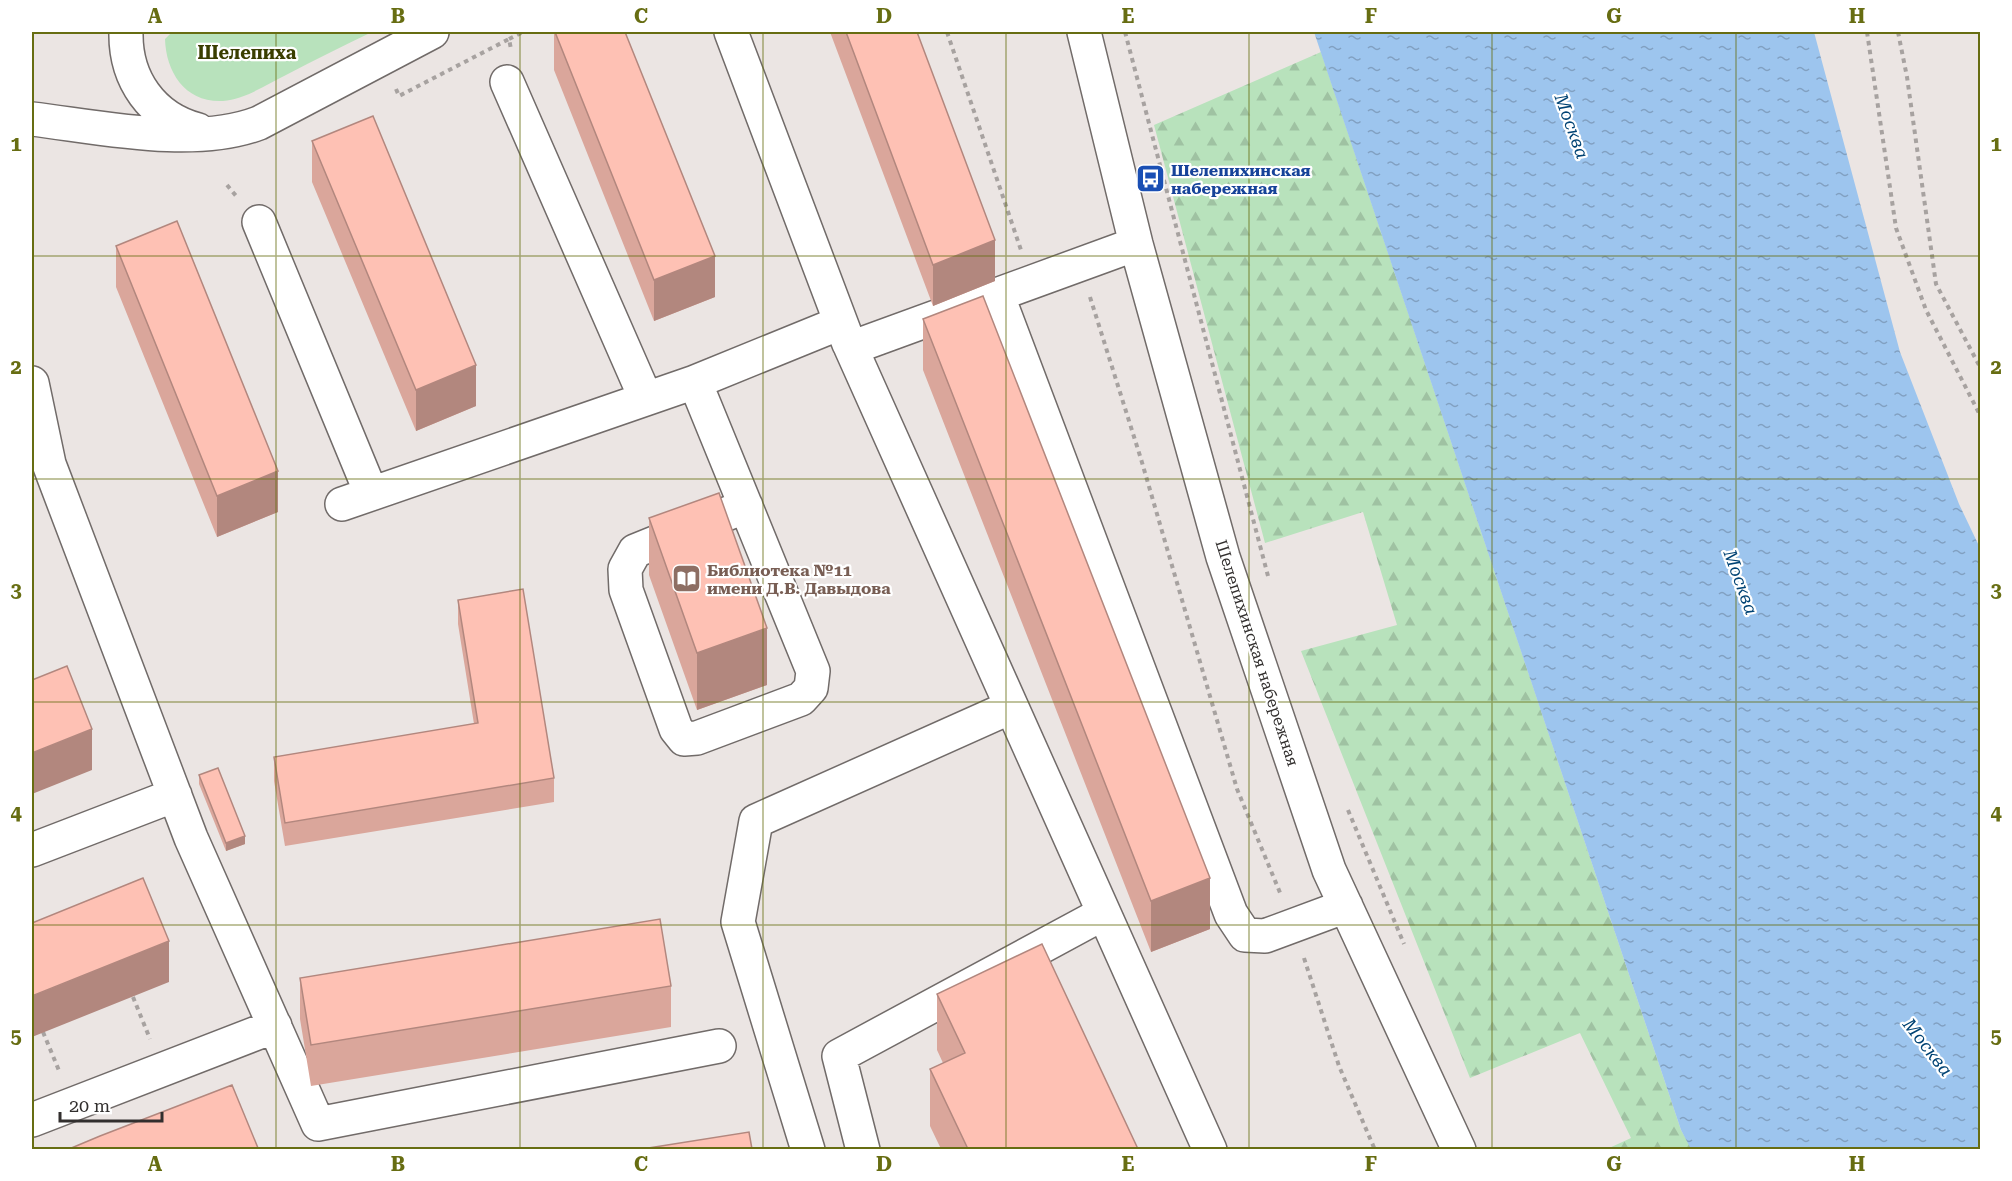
<svg xmlns="http://www.w3.org/2000/svg" width="2012" height="1181" font-family="'Roboto Serif',serif">
<style>
.grass{fill:#b8e2bc}
.forest{fill:url(#forest-firs)}
.water{fill:url(#water-ripples)}
.lines{fill:none;stroke-linecap:round;stroke-linejoin:round}
.minor-casing{stroke:#716b69;stroke-width:36}
.path{stroke:#a7a2a0;stroke-width:4;stroke-dasharray:4.5 4.5;stroke-linecap:butt}
.minor{stroke:#fff;stroke-width:33}
.wall{fill:#daa69b}
.shaded-wall{fill:#b2877e}
.building{fill:#fec1b4;stroke:#b2877e;stroke-width:1.5}
.grid{fill:none;stroke:#676d12;stroke-width:1.5;stroke-opacity:0.55}
.labels{text-anchor:middle;dominant-baseline:central;stroke-width:4.5;stroke-linejoin:round;paint-order:stroke}
.transit-label{font-size:16px;font-weight:bold;fill:#164399;stroke:#fff;text-anchor:start}
.education-label{font-size:16px;font-weight:bold;fill:#785e54;stroke:#fff;text-anchor:start}
.street-label{font-size:16px;fill:#322f2e;stroke:#fff}
.neighbourhood-label{font-size:18px;font-weight:bold;fill:#3a3e00;stroke:#fff}
.water-label{font-size:18px;font-style:italic;fill:#004374;stroke:#fff}
.neatline{fill:none;stroke:#676d12;stroke-width:2}
.grid-label{font-size:20px;text-anchor:middle;font-weight:bold;fill:#676d12}
</style>
<defs>
<pattern id="forest-firs" width="22" height="20" patternUnits="userSpaceOnUse" patternTransform="scale(1.5)"><rect width="22" height="20" fill="#b8e2bc"/><path d="M5 1l3.5 6h-7zM16 11l3.5 6h-7z" fill="#9fc2a2"/></pattern>
<pattern id="water-ripples" width="26" height="14" patternUnits="userSpaceOnUse" patternTransform="scale(1.5)"><rect width="26" height="14" fill="#9dc5ee"/><path d="M2 4q2-2 4 0t4 0M15 11q2-2 4 0t4 0" fill="none" stroke="#81a0c1"/></pattern>
</defs>
<rect width="100%" height="100%" fill="#ebe5e3"/>
<!-- grass -->
<path class="grass" d="M172 32H372C343 46 314 60 286 75 266 85 245 99 223 101 186 103 166 73 165 39Z"/>
<!-- forest -->
<path class="forest" d="M1321 52 1681 1130 1692 1149H1607L1631 1138 1580 1033 1470 1078 1301 651 1397 625 1363 512 1265 543 1154 125Z"/>
<!-- water -->
<path class="water" d="M1314 32H1814L1900 352 1959 504 1980 548V1149H1691L1681 1130Z"/>
<g class="lines">
<defs>
<path id="minor" d="M126 32C125 79 152 118 198 130
M731 32 849 344
M1084 32 1136 244 1223 557 1329 870 1459 1150
M507 82 646 399
M32 119C99 127 194 148 259 123L432 32
M259 222 371 493
M1136 244 851 348 1210 1150
M997 294 1231 914 1245 935 1265 936 1346 906
M32 383 49 464 191 838 318 1124 719 1046
M342 504 695 382
M746 506 635 551 625 569 626 590 676 729 684 739 697 738 801 699 811 688 813 671 695 382 840 323
M32 850 175 795
M32 1120 275 1026
M808 1150 738 922 756 821 1011 707
M863 1150 839 1056 1104 913"/>
</defs>
<!-- minor casing -->
<use href="#minor" class="minor-casing"/>
<!-- path -->
<path class="path" d="M947 32 1021 250
M1125 32 1268 576
M1867 32 1896 228 1926 310 1980 415
M1898 32 1907 77 1936 284 1980 367
M509 39 523 32
M396 89 399 96 509 39 511 49
M227 185 237 197
M1090 297 1141 459 1237 789 1281 895
M1348 810 1404 944
M1304 958 1339 1066 1375 1150
M133 997 150 1039
M43 1032 60 1073"/>
<!-- minor -->
<use href="#minor" class="minor"/>
</g>
<!-- wall -->
<path class="wall" d="M554 32H625L715 297 654 321 554 70Z
M830 32H917L995 281 933 306Z
M312 141 476 406 416 431 312 182Z
M116 246 278 512 217 537 116 287Z
M923 319 1210 929 1151 952 923 370Z
M649 518 767 685 697 710 649 575Z
M458 600 554 778V802L285 846 274 781V757L474 724 458 624Z
M199 775 245 844 226 851 199 784Z
M300 978 671 986V1027L311 1086 300 1019Z
M937 994 1138 1149H941L930 1126V1069L943 1063 937 1050Z"/>
<!-- shaded-wall -->
<path class="shaded-wall" d="M995 240V281L933 306V265Z
M715 256V297L654 321V280Z
M476 365V406L416 431V390Z
M278 471V512L217 537V496Z
M767 628V685L697 710V653Z
M92 729V770L32 794V753Z
M245 836V844L226 851V843Z
M1210 878V929L1151 952V901Z
M169 941V982L32 1037V996Z"/>
<!-- building -->
<path class="building" d="M555 32H625L715 256 654 280Z
M846 32H917L995 240 933 265Z
M373 116 476 365 416 390 312 141Z
M177 221 278 471 217 496 116 246Z
M983 296 1210 878 1151 901 923 319Z
M719 493 767 628 697 653 649 518Z
M523 589 554 778 285 823 274 757 478 723 458 600Z
M67 666 92 729 32 753V680Z
M218 768 245 836 226 843 199 775Z
M143 878 169 941 32 996V923Z
M660 919 671 986 311 1045 300 978Z
M1042 944 1138 1149H968L930 1069 965 1053 937 994Z
M232 1085 258 1148 255 1149H69L100 1136Z
M749 1132 752 1149H642Z"/>
<!-- grid -->
<path class="grid" d="M276 32V1150M520 32V1150M763 32V1150M1006 32V1150M1249 32V1150M1492 32V1150M1736 32V1150M32 256H1980M32 479H1980M32 702H1980M32 925H1980"/>
<!-- icons -->
<defs>
<symbol id="bus-square" viewBox="-11 -11 22 22"><rect x="-9" y="-9" width="18" height="18" rx="4" fill="#1a4fb4" stroke="#fff"/><path d="M-5-6H5V4H4V6H2V4H-2V6H-4V4H-5ZM-3.5-4V0h7V-4ZM-3.5 1.2v1.5H-2V1.2ZM2 1.2v1.5H3.5V1.2Z" fill="#fff"/></symbol>
<symbol id="library-square" viewBox="-11 -11 22 22"><rect x="-9" y="-9" width="18" height="18" rx="4" fill="#8d6e63" stroke="#fff"/><path d="M-6-4Q-3-5.5-.7-3.5V5Q-3 3-6 4ZM6-4Q3-5.5 .7-3.5V5Q3 3 6 4Z" fill="#fff"/></symbol>
</defs>
<g fill-rule="evenodd">
<use href="#bus-square" x="1134" y="162" width="33" height="33"/>
<use href="#library-square" x="670" y="562" width="33" height="33"/>
</g>
<g class="labels">
<!-- transit labels -->
<g class="transit-label">
<text x="1171" y="170">Шелепихинская<tspan x="1171" dy="18">набережная</tspan></text>
</g>
<!-- education labels -->
<g class="education-label">
<text x="707" y="570">Библиотека №11<tspan x="707" dy="18">имени Д.В. Давыдова</tspan></text>
</g>
<!-- street labels -->
<g class="street-label">
<text transform="translate(1257 653) rotate(72)">Шелепихинская набережная</text>
</g>
<!-- neighbourhood labels -->
<g class="neighbourhood-label">
<text x="247" y="52">Шелепиха</text>
</g>
<!-- water labels -->
<g class="water-label">
<text transform="translate(1572 126) rotate(70)">Москва</text>
<text transform="translate(1741 582) rotate(70)">Москва</text>
<text transform="translate(1928 1047) rotate(52)">Москва</text>
</g>
</g>
<!-- border -->
<rect width="2012" height="1181" fill="none" stroke="#ffffff" stroke-width="66"/>
<!-- scale -->
<path d="M60 1112v9h102v-9" fill="none" stroke="#322f2e" stroke-width="3"/>
<text x="69" y="1112" font-size="18" fill="#322f2e" stroke="#ffffff" stroke-width="4.5" paint-order="stroke">20 m</text>
<rect x="33" y="33" width="1946" height="1115" class="neatline"/>
<g class="grid-label">
<text x="155" y="23">A</text>
<text x="398" y="23">B</text>
<text x="641" y="23">C</text>
<text x="884" y="23">D</text>
<text x="1128" y="23">E</text>
<text x="1371" y="23">F</text>
<text x="1614" y="23">G</text>
<text x="1857" y="23">H</text>
<text x="16" y="151">1</text>
<text x="1996" y="151">1</text>
<text x="16" y="374">2</text>
<text x="1996" y="374">2</text>
<text x="16" y="597">3</text>
<text x="1996" y="597">3</text>
<text x="16" y="820">4</text>
<text x="1996" y="820">4</text>
<text x="16" y="1043">5</text>
<text x="1996" y="1043">5</text>
<text x="155" y="1171">A</text>
<text x="398" y="1171">B</text>
<text x="641" y="1171">C</text>
<text x="884" y="1171">D</text>
<text x="1128" y="1171">E</text>
<text x="1371" y="1171">F</text>
<text x="1614" y="1171">G</text>
<text x="1857" y="1171">H</text>
</g>
</svg>
